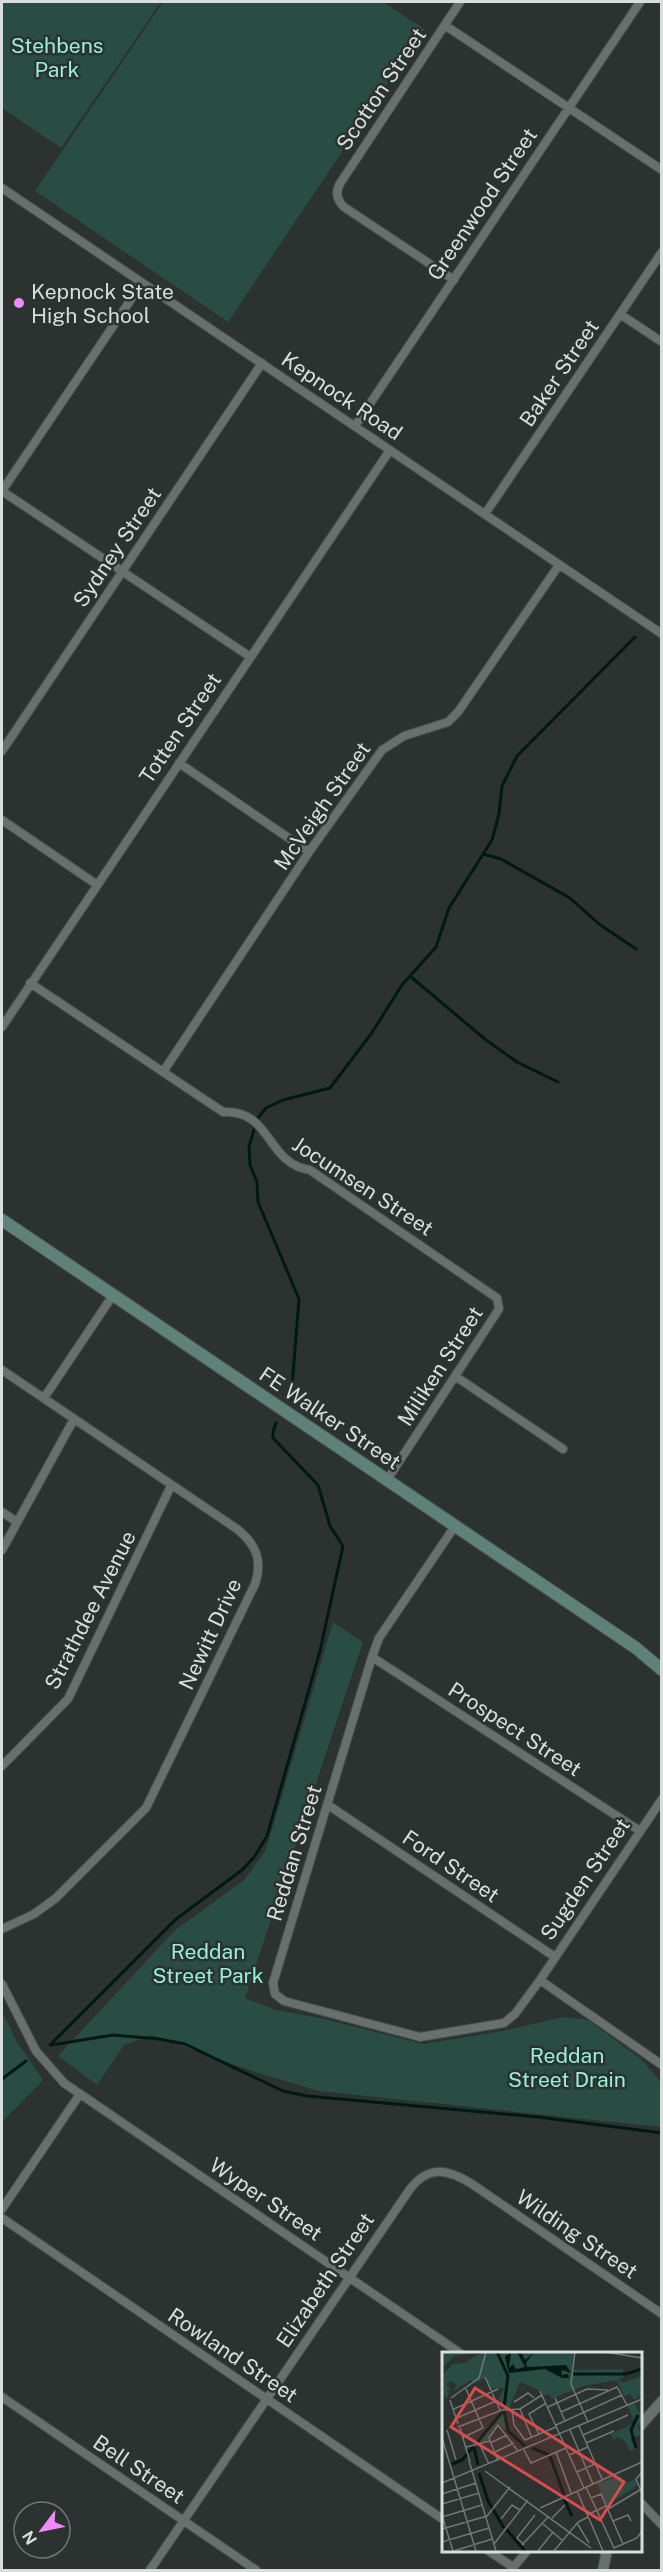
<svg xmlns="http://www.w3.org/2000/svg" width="663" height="2572" font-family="'Public Sans',sans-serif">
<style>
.green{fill:#294d43}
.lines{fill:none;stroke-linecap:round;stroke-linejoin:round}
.stream{stroke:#001a13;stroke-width:3}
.minor-casing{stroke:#464d4a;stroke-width:10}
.tertiary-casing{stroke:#464d4a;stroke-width:12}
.secondary-casing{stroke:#464d4a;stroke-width:14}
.minor{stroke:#68706d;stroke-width:8}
.tertiary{stroke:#68706d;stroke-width:10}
.secondary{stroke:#5e8278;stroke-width:12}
.poi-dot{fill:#ee8bf8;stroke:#2b322f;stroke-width:2}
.labels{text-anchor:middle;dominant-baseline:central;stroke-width:5;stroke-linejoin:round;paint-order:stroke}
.park-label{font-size:21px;fill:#94f1d7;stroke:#2b322f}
.street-label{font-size:21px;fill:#d9dedc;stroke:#2b322f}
.poi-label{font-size:21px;fill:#d9dedc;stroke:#2b322f;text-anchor:start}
.inset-river{fill:none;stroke:#001a13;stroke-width:3}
.inset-road{fill:none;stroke:#717774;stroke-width:1.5}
.view{fill:#d74c4c;fill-opacity:0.15;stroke:#d74c4c;stroke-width:3}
.inset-edge{fill:none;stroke:#d9dedc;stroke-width:3}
</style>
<rect width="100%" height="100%" fill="#2b322f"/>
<!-- green -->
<path class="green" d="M4 2H161L61 148 2 108V6Z
M163 2H383L424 29 228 322 35 191Z
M333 1622 363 1642 245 1998 276 2010 324 2019 423 2044 503 2031 563 2017 588 2020 641 2059 661 2082V2127L319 2091 255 2072 152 2035 124 2045 97 2085 58 2056 174 1931 244 1880 266 1850Z
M2 2011 17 2042 43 2080 2 2122Z"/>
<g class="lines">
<!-- stream -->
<path class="stream" d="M483 854 501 859 570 898 599 924 636 949
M410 976 486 1040 517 1062 558 1082
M257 1119 266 1108 283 1100 330 1088 371 1034 402 985 436 947 449 908 492 840 499 814 502 786 517 756 635 637
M255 1126 249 1147 250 1165 257 1182 258 1202 299 1299 291 1399
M50 2045 175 1920 242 1870 255 1856 267 1836 320 1651 343 1546 330 1526 318 1485 273 1438V1432L276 1423
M51 2045 113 2035 159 2039 185 2044 283 2091 307 2096 538 2117 662 2133
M2 2079 26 2061"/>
<defs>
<path id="minor" d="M446 26 662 170
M2 188 662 634
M454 280 344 207C336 199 335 191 341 182L460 2
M620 314 662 342
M355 426 640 2
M2 491 249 656
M2 491 142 283
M485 514 662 252
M2 751 262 363
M179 763 309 852
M2 820 96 884
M30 983 223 1112C272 1109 266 1164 310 1170L497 1298 499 1309 387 1480
M2 1027 390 450
M163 1072 309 852 382 750 404 736 448 722 458 712 559 565
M2 1370 237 1529C256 1544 263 1560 255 1584L146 1808 56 1898 34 1914 2 1929
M455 1376 563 1449
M44 1398 113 1295
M2 1512 17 1522
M455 1526 379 1638 372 1657 273 1983 275 1994 284 2001 420 2037 504 2023 515 2014 540 1980 662 1799
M2 1550 74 1419
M372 1657 640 1831
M2 1766 68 1699 171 1486
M328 1805 555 1957
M540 1980 662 2065
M2 1984 36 2051 64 2083 460 2353
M2 2209 80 2094
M2 2218 444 2520
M2 2397 256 2570
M640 2502 662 2525
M487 2550 513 2567
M150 2570 410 2189C429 2165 447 2169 472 2184L662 2314
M511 2570 528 2550"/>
<path id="tertiary" d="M640 2426 662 2401
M603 2570 607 2550"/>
<path id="secondary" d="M2 1220 636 1648 662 1670"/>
</defs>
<!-- minor casing -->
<use href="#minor" class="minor-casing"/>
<!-- tertiary casing -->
<use href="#tertiary" class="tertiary-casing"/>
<!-- secondary casing -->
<use href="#secondary" class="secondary-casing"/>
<!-- minor -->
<use href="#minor" class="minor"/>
<!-- tertiary -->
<use href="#tertiary" class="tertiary"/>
<!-- secondary -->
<use href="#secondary" class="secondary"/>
</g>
<!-- markers -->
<circle class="poi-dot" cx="19" cy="303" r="6"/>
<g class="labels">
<!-- park labels -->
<g class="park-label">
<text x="57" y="45">Stehbens<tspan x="57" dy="24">Park</tspan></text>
<text x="208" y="1951">Reddan<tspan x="208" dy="24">Street Park</tspan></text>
<text x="567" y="2055">Reddan<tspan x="567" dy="24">Street Drain</tspan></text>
</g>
<!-- street labels -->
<g class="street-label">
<text transform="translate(381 89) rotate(-56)">Scotton Street</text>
<text transform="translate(482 204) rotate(-56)">Greenwood Street</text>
<text transform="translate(559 373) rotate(-56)">Baker Street</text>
<text transform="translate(342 396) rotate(34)">Kepnock Road</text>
<text transform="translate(117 547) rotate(-56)">Sydney Street</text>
<text transform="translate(180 728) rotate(-56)">Totten Street</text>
<text transform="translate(322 806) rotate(-55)">McVeigh Street</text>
<text transform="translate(363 1186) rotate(33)">Jocumsen Street</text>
<text transform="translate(440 1366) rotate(-57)">Miliken Street</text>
<text transform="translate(330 1418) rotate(34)">FE Walker Street</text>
<text transform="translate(90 1610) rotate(-63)">Strathdee Avenue</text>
<text transform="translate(210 1634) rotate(-65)">Newitt Drive</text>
<text transform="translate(515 1729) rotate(33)">Prospect Street</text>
<text transform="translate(294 1853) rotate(-73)">Reddan Street</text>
<text transform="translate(451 1866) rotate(34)">Ford Street</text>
<text transform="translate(585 1879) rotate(-56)">Sugden Street</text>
<text transform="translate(266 2199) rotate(34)">Wyper Street</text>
<text transform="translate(577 2234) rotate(34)">Wilding Street</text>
<text transform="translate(325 2280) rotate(-56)">Elizabeth Street</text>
<text transform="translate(233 2355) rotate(34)">Rowland Street</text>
<text transform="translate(139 2469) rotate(34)">Bell Street</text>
</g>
<!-- poi labels -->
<g class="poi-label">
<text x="31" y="291">Kepnock State<tspan x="31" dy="24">High School</tspan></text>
</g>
</g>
<!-- overview -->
<g transform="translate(442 2352)">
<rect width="200" height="200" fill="#2b322f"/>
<path d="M0 0H36L12 4 0 16ZM41 0H132L130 18 181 17 182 25 176 27 180 31 199 24V44L192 48 188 42 182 44 175 28 141 34 110 47 107 42 102 44 99 39 78 30 67 57H60L57 46 62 36 48 37 43 26 32 31 29 28 10 40 15 34 10 29 4 32 8 36 5 47 0 41V23L11 12 22 11ZM192 51 200 65 199 73H195L199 83 188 86 194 96 188 99 183 89 176 85 171 88 169 82 193 71 186 54ZM61 59 65 78 76 90 57 72 45 89 34 92ZM179 124 183 132 193 127 196 133 165 153 155 131Z" fill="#294d43"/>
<path d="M69 0 67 16 71 12 74 17 83 15 75 0H79L83 8 92 0 84 11 85 15 124 13 129 21 120 18 119 23 126 22 127 26H120L103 17 67 21 63 5Z" fill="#001a13"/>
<path class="inset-river" d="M55 0 66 24 62 56M131 22H184L200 17M62 59 66 79 83 94M34 92 61 59M32 95 36 113M90 96 107 103M194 96 189 78 196 63M108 104 122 143M10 112 20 108 31 95M37 121 46 149 62 176M122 147 130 164M64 177 83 199"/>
<path class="inset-road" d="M133 0 129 32 146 70M163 0 200 6M43 25 58 58M98 39 142 136M9 46 37 26 44 0M113 46 123 69M8 48 16 72M72 50 86 41 92 46M106 55 145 37 166 38M12 57 56 37M78 57 90 86M70 58 72 73 83 88 114 75M119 60 175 35 185 53M15 66 54 49M114 73 180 43M137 74 160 127M16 75 60 58 78 57 100 43M18 76 28 110M5 78 14 108M128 78 151 132M97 82 87 62 104 51M141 83 186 63M0 86 34 199M20 86 41 76 24 37M48 91 65 83M144 91 172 79M38 93 47 112M24 95 48 89M82 98 89 111 124 96M53 100 72 91M114 100 129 141M127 103 146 95M27 109 54 199M56 109 47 86 56 73 76 99M43 119 149 196M135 120 153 112M200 120 194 127 200 141M0 131 200 47M144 135 172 196 195 186 200 179M135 139 161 199M0 142 34 131M149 146 159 142 181 192M0 152 37 141M98 156 200 110M166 157 198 138M0 163 11 199M145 163 164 154M0 165 40 153M110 166 123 153M59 167 70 153 78 158M171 169 186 163 189 169M135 171 147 191M101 172 120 188M0 177 45 164 68 135M0 190 47 176M52 192 86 148M80 193 107 164M82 193 75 186 93 163M12 199 50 187M96 199 111 180M112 199 136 170 146 165"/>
<path class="view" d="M33 36 182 130 158 168 9 75Z"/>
<rect width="200" height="200" class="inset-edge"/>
</g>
<!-- border -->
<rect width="663" height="2572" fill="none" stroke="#d9dedc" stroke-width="6"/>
<!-- north arrow -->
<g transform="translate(42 2530) rotate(238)"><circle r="28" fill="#2b322f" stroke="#717774" stroke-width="1.5"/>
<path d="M0-4.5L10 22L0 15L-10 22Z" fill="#ee8bf8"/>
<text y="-9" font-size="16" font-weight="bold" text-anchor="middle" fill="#d9dedc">N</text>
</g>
</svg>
